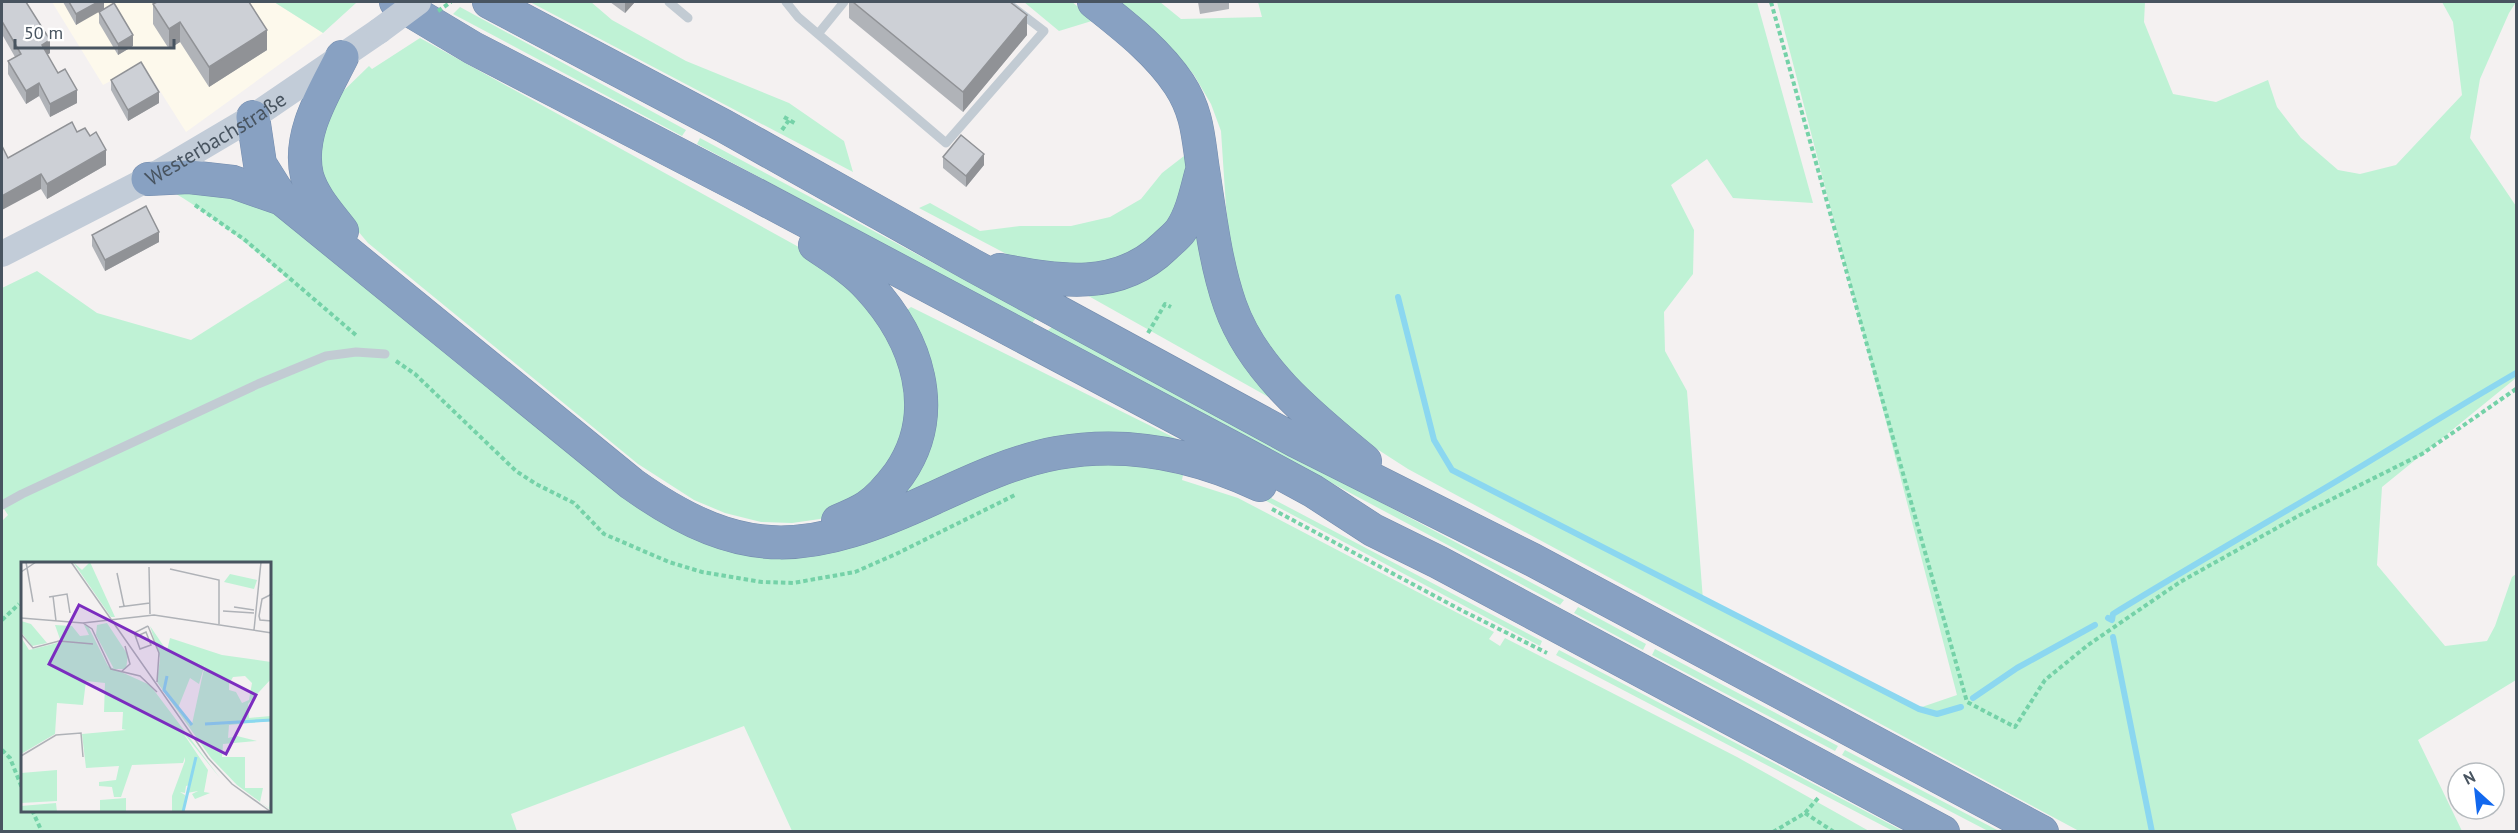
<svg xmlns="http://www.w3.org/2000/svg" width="2518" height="833" font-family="'PT Sans',sans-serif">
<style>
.commercial{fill:#fdf9ec}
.green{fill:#bff2d5;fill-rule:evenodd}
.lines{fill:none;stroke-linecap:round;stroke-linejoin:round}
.stream{stroke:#8bd7f0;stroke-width:6}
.highway-casing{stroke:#738cad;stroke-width:34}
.path{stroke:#75d2a8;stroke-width:4;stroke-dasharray:4.5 3;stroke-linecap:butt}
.lane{stroke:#c2cbd3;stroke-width:9}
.secondary{stroke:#c2ccd8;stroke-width:26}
.highway{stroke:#88a1c2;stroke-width:33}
.path-bridge{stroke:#75d2a8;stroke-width:4;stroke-dasharray:4.5 3;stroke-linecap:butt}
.secondary-bridge{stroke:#c2ccd8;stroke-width:26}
.wall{fill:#b0b3b8}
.shaded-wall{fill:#909296}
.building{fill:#cdd0d6;stroke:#909296;stroke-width:1.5}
.labels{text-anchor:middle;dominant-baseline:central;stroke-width:6;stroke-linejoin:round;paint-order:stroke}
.street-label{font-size:21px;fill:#485460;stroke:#fff}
.inset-river{fill:none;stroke:#8bd7f0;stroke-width:3}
.inset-road{fill:none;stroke:#afb2b7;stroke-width:1.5}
.view{fill:#7b2cbf;fill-opacity:0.15;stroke:#7b2cbf;stroke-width:3}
.inset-edge{fill:none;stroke:#485460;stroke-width:3}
</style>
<rect width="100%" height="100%" fill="#f4f1f1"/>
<!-- commercial -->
<path class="commercial" d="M52 2H274L323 33 186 132 143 64 103 85Z"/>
<!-- green -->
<path class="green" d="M274 2H353L356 3 323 33Z
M530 2H591L612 20 686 61 789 103 844 141 853 172Z
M1024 2H1072L1095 20 1059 31Z
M1116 2H1160L1181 19 1262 17 1258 2H1757L1813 203 1733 198 1707 159 1671 185 1694 230 1693 274 1664 312 1665 351 1687 391 1703 600 1919 708 1957 695 1777 2H2145L2144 22 2173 94 2216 102 2268 80 2277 107 2301 138 2338 170 2360 174 2396 165 2462 95 2453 22 2442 2H2516L2509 13 2480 79 2470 138 2516 206V378L2382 487 2377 565 2445 646 2487 641 2495 626 2512 577 2516 574V680L2418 740 2462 831H2079L1408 469 1321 413 1257 333 1233 267 1226 207 1221 131 1211 104 1194 75 1173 50Z
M460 7 686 130 682 136 453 14Z
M420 38 815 256 885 319 910 388 897 456 842 512 820 519 792 523 761 522 725 513 694 500 638 464 368 243 347 218 319 171 323 121 335 99 369 66 372 69Z
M700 138 1036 318 1032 323 697 144Z
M1193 149 1189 185 1163 235 1108 265 1070 267 1016 259 919 208 930 203 980 231 1020 226H1071L1110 217 1141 199 1162 173Z
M196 187C233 187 252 196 284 214 376 283 463 357 552 429 600 468 646 509 702 534 710 538 719 543 727 545 840 569 917 509 1018 474 1066 457 1128 452 1177 464 1205 470 1230 480 1256 490L1542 641 1540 646 1257 496 1195 473 1140 465 1183 475 1182 480 1238 498 1494 632 1489 639 1500 646 1505 638 1737 757 1869 831H792L744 726 511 814 517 831H2V521L8 515 2 506V288L37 271 97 313 191 340 288 279C252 247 215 217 173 192ZM22 563H270V810H22Z
M1201 214 1272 399 1076 289Z
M911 307 1177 439 902 500 914 472 907 310Z
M1052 327 1564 600 1560 605 1047 331Z
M1578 607 1646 644 1643 650 1574 613Z
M1655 649 1838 746 1835 751 1652 655Z
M1559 650 1903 831H1893L1556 655Z
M1845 750 1999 831H1988L1842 755Z"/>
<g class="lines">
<!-- stream -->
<path class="stream" d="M1398 297 1434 440 1452 470 1919 709 1937 714 1961 707
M2108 618 2112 620 2113 614C2183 571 2254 530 2325 488 2389 450 2452 410 2516 373
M2113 637 2152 832
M1973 698 2017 668 2095 625"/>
<defs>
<path id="highway" d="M396 2 473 48 751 192 1237 450 1313 491 1373 530 1438 562 1943 832
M489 2 724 126 972 265 1296 441 1533 560 2042 832
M1094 2C1124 26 1157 51 1179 84 1198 113 1198 137 1203 170 1210 215 1215 262 1230 305 1253 371 1313 418 1365 461
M342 57C324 93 297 134 307 176 313 197 329 214 342 231
M253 117 260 164 282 199 632 484C746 565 812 554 934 498 973 480 1014 461 1057 453 1129 440 1196 455 1260 485
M148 179 189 177 233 182 282 199
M815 245C834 258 854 270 869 287 917 339 942 412 899 474 890 486 879 499 867 507 858 513 848 517 838 521
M1000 270C1059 281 1118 292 1165 246 1170 241 1177 236 1181 230 1192 213 1196 193 1201 174"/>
</defs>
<!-- highway casing -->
<use href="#highway" class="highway-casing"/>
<!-- path -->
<path class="path" d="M1771 2 1967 702 2015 727 2045 680 2088 645 2180 582 2300 515 2422 454 2516 389
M784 117 796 124
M782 130 789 120
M195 205 245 240 357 336
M1148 333 1165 304 1171 307
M396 361 415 374 516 471 536 484 574 503 604 534 669 562 702 572 762 582 793 583 855 572 896 554 1017 494
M1272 509 1461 610 1547 653
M2 620 19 604
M2 750 10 758 22 788
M32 810 42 832
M1805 813 1834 832
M1773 832 1805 813 1819 797"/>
<!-- lane -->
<path class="lane" d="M669 2 688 18
M786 2 798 17 946 143 1044 31 1006 2
M818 34 844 2
M2 505 22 494 258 384 326 356 356 352 385 354"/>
<!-- secondary -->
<path class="secondary" id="s1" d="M2 254 148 179 253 117 379 31"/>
<!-- highway -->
<use href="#highway" class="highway"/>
<!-- path-bridge -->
<path class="path-bridge" d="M438 11 451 2"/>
<!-- secondary-bridge -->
<path class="secondary-bridge" d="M379 31 418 2"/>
</g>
<!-- wall -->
<path class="wall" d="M2 2 50 53 47 55 77 103 50 117 39 96 26 104 8 74V61L15 57 3 36Z
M63 2H104L76 25Z
M610 2H635L625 13Z
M849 2H1010L1027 35 963 112 849 18Z
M1198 2H1229V9L1200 14Z
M153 4 267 50 209 87 180 42 169 49 153 24Z
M99 12 133 46 118 55 99 23Z
M111 80 159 103 128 121 111 90Z
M77 132 106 165 47 199 41 189 8 158Z
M943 157 984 165 966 187 943 168Z
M92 235 159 242 105 271 92 246Z"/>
<!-- shaded-wall -->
<path class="shaded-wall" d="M98 2H104V9L76 25V14Z
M625 2H635L625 13Z
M1027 15V35L963 112V92Z
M180 22V42L169 49V29Z
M3 23V36L2 37V24Z
M267 30V50L209 87V67Z
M133 35V46L118 55V44Z
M50 40V53L42 58V45Z
M39 83V96L26 104V91Z
M77 90V103L50 117V104Z
M159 92V103L128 121V110Z
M106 150V165L47 199V184Z
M984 154V165L966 187V176Z
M41 174V189L2 210V196Z
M159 232V242L105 271V260Z"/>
<!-- building -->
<path class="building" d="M2 2H26L50 40 42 45 58 73 65 69 77 90 50 104 39 83 26 91 8 61 21 54 3 23 2 24Z
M69 2H98L76 14Z
M157 2H249L267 30 209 67 180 22 169 29 153 4Z
M853 2H1010L1027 15 963 92Z
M114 3 133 35 118 44 99 12Z
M141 62 159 92 128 110 111 80Z
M72 122 77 132 85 128 90 136 96 132 106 150 47 184 41 174 2 196V146L8 158Z
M961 135 984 154 966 176 943 157Z
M146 206 159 232 105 260 92 235Z"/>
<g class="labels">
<!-- street labels -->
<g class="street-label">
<text stroke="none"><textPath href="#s1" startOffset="243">Westerbachstraße</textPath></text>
</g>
</g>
<!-- overview -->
<g transform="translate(21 562)">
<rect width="250" height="250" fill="#f4f1f1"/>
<path d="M52 0 61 8 69 0 94 55H90ZM209 12 236 18 233 27 203 20ZM0 59 10 62 26 81 11 84 0 70ZM86 61 107 93 105 107H93L75 73 76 63ZM34 63 51 64 59 74 68 73 63 63 67 64 87 104 129 123 199 216 160 168 187 208 183 230 189 231 174 237 171 232 177 229 166 231 169 223 165 224 164 231 159 230 164 233 163 250H151V234L164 199V195L162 201 111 203 100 235H93L91 225 78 224V220L95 218 98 204 65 206 61 172 105 168 101 167 102 150H83L84 121 65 119 62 143 36 141 34 172 0 192V75L8 88 40 80ZM129 64 146 89 149 76 201 93 250 100V117L227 142 228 156 250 154V159L208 163 207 176 216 174 236 179 202 182 201 195H224V226H242L239 240 248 246 250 232V248L216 223 190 196 136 120 139 96ZM184 102 171 162H168L157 146 169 116 178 122ZM224 114 231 121 228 138 221 141 215 130 208 128V122L212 115ZM36 208V239L0 241V211ZM105 236V250H79V238ZM35 241 36 250H0V244Z" fill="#bff2d5" fill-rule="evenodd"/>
<path class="inset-river" d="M146 114 143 128 171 163M184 162 251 158M162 250 175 195"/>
<path class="inset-road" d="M5 0 12 40M50 0 187 196 211 222 250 250M128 5 129 52M149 7 198 18V62M0 10 15 0M96 11 103 44M251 32 241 37 238 54 239 58 251 59M32 34 35 59M28 35 46 32 49 51M98 45 129 41M213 45 233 48M202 49 233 51M0 56 62 61 133 53 251 71M62 61 71 67 90 107 119 114 136 130M127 64 138 91 136 120M233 68 240 0M0 72 12 86 38 79 72 82M114 75 125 70 130 83 119 87 114 73 113 71 127 64M100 110 109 102 104 84M0 194 35 173 60 171 62 195"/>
<path class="view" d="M58 43 235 133 205 192 28 102Z"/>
<rect width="250" height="250" class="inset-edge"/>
</g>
<!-- border -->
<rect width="2518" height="833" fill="none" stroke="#485460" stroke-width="6"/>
<!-- north arrow -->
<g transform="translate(2476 791) rotate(333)"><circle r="28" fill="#ffffff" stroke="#b6bbbf" stroke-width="1.5"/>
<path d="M0-4.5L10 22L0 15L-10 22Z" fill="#1268ee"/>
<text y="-9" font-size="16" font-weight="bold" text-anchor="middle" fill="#485460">N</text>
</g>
<!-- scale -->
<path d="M15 39v9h159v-9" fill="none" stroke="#485460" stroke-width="3"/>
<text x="24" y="39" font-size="18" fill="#485460" stroke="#ffffff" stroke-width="4.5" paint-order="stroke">50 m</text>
</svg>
